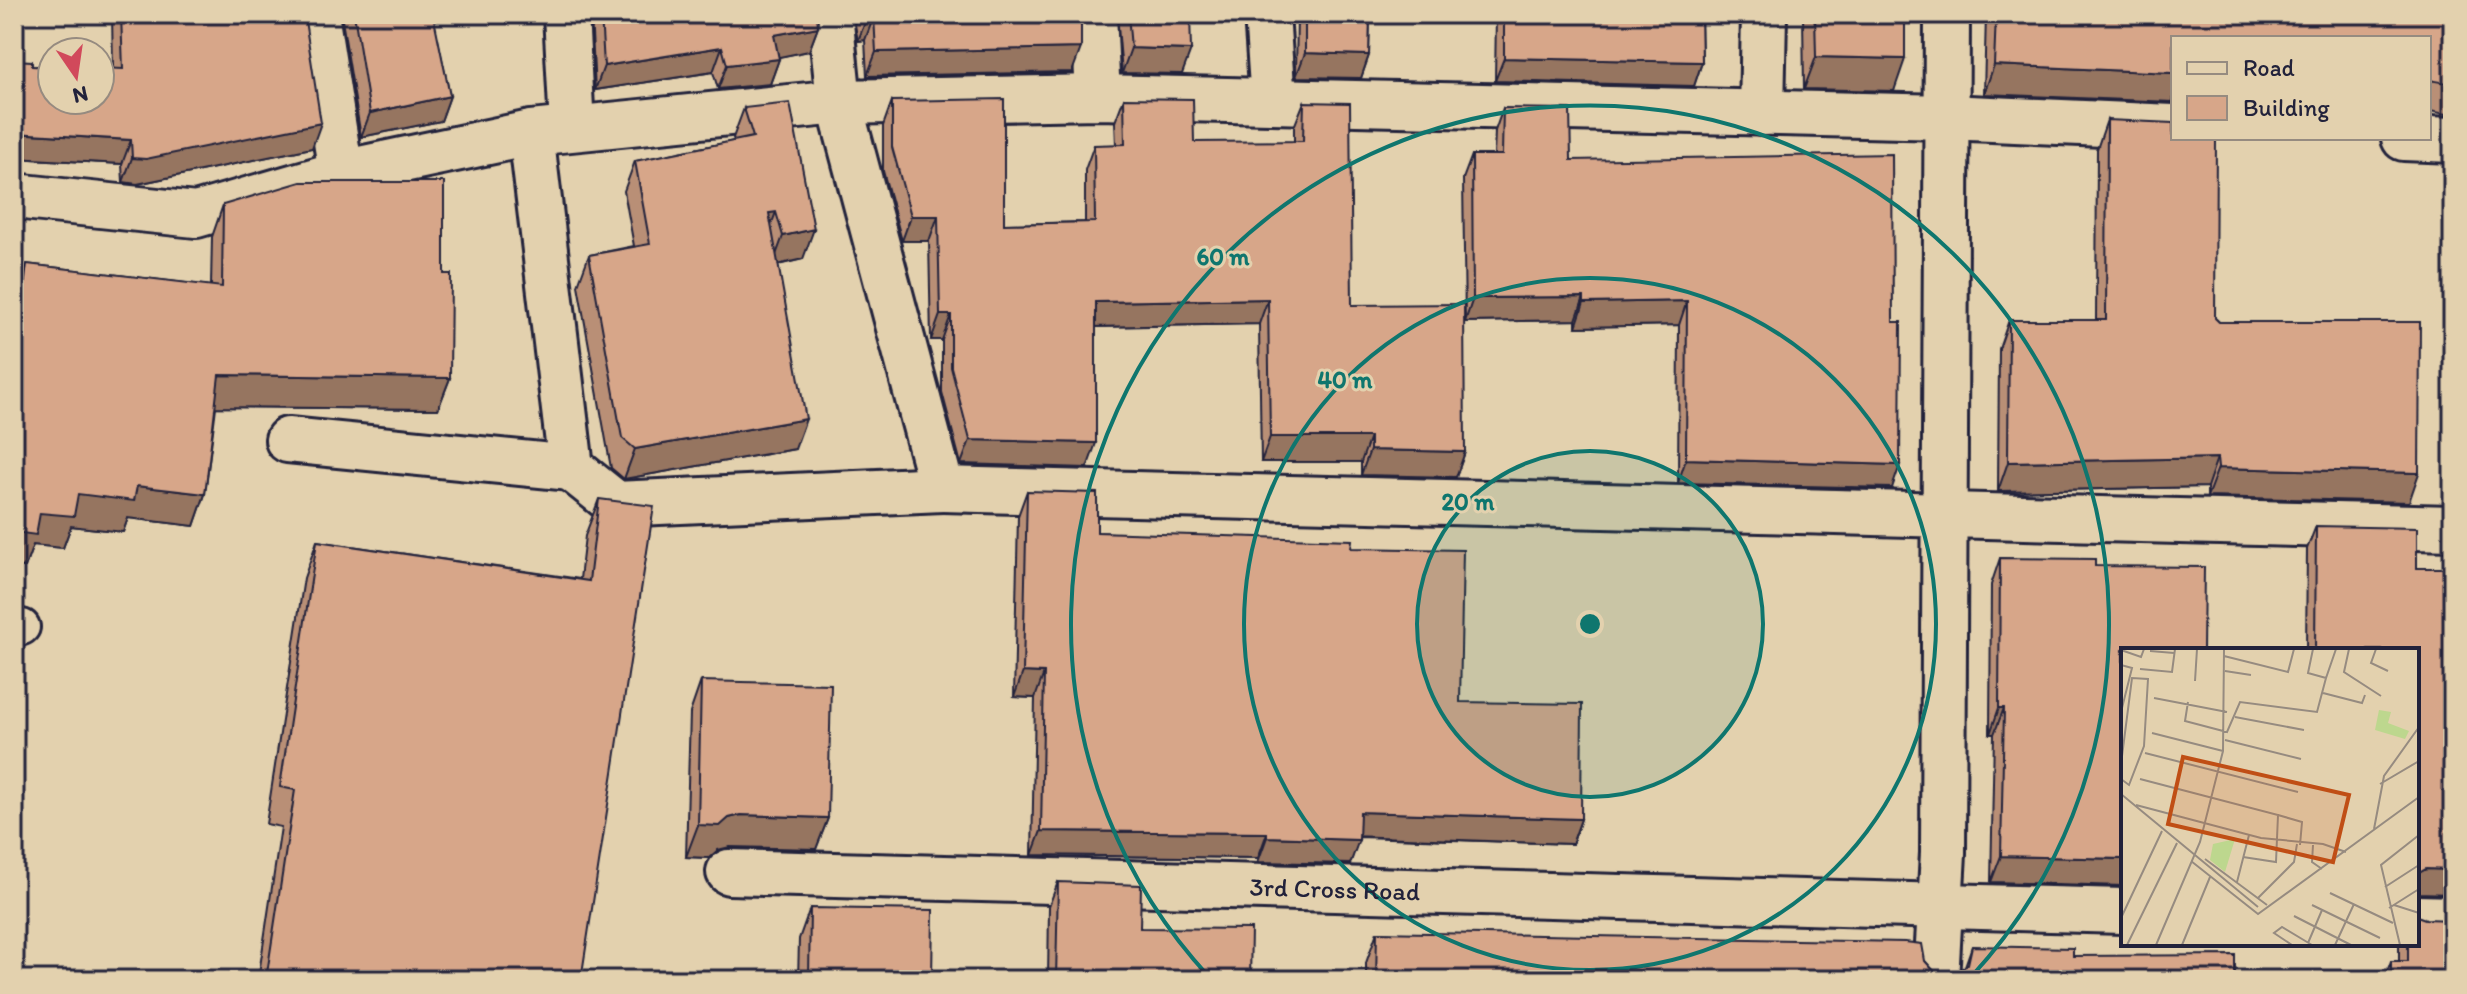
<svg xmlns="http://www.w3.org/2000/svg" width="2467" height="994" font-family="Itim,sans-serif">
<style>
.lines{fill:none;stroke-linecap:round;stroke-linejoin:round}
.service-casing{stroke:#22223b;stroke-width:40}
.minor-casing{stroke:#22223b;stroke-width:50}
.service{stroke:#e3d1ae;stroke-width:34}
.minor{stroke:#e3d1ae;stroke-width:44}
.wall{fill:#b98f76;stroke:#22223b;stroke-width:2}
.shaded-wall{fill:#967460;stroke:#22223b;stroke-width:2}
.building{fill:#d7a689;stroke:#22223b;stroke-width:2}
.ring{fill:none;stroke:#0f766e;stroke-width:4}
.labels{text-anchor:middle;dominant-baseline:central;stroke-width:6;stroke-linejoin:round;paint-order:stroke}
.street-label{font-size:26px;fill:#22223b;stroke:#e3d1ae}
.inset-road{fill:none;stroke:#968b80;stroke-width:2}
.view{fill:#c04e15;fill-opacity:0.15;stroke:#c04e15;stroke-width:4}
.inset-edge{fill:none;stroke:#22223b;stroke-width:4}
.centre{fill:#0f766e;stroke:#e3d1ae;stroke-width:4}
.ring-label{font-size:24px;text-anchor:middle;font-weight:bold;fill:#0f766e;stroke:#e3d1ae;stroke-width:6;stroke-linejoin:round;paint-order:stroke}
</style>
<rect width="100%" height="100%" fill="#e3d1ae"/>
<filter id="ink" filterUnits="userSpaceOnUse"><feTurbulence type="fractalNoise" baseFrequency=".0125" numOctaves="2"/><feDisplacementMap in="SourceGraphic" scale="16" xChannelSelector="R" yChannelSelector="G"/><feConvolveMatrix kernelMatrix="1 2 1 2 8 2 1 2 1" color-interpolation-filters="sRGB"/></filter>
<g filter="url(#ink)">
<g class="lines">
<defs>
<path id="service" d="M14 629 22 627"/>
<g id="minor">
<path d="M316 14 341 173"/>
<path d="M566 14 572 128"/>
<path d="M830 14 839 102 942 489 2453 528"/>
<path d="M1094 14 1098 97"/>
<path d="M1267 14 1273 101"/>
<path d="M1762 113 1764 14"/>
<path d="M531 133 571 468 616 504 942 489"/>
<path d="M2404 138 2453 140"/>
<path d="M14 196 196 215 341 173 531 133 839 102 1098 97 1946 117 2173 127"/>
<path d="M288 440 571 468"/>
<path id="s1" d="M729 872 2123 911"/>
<path d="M2417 918 2453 919"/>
<path d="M1936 980 1943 853 1947 14"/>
</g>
</defs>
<!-- service casing -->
<use href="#service" class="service-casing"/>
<!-- minor casing -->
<use href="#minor" class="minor-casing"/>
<!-- service -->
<use href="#service" class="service"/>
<!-- minor -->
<use href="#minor" class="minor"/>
</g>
<!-- wall -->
<path class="wall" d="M112 14H304L312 148 137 184 123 182 122 164 14 158V60L32 66 113 69Z
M341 14H456L433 17 450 96 441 121 361 137Z
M591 14H817L818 27 809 51 778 57 779 59 770 84 718 89 713 72 595 90Z
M853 14H1081L1072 72 867 76 865 40 858 41Z
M1117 14H1190L1182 74 1122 73Z
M1297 14H1370L1369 55 1361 78 1296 77Z
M1496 14H1701L1702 62 1694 86 1495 81Z
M1803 14H1905L1894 91 1804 89Z
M1986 14H2453V115L2429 111V38H2173V102L1984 94Z
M1124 98 1194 142H1294V127L1304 102 1352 305 1465 452 1456 477 1361 475V462H1261L1259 324 1096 327 1087 468 961 464 942 392V340H931L929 241H902L883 171V126L892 101 1004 224 1085 222V170L1094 145H1116L1115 122Z
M744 108 803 259 778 265 795 449 624 479 611 468 578 285 589 255 634 246 624 191 635 161 734 141 733 138Z
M1503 108 1571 160 1892 488 1678 483 1679 325 1576 327V320L1465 322 1463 179 1472 155H1494L1495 131Z
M2107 120 2215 318 2409 502 2207 497V487L1998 491 1999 349 2009 320H2096L2097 149Z
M223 205 444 274 450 378 438 409 216 407 205 494 194 526 128 518 123 532 71 526 63 548 33 545 25 567 14 566V305L15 296 27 264 211 286 212 237Z
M1027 491 1097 532 1351 548 1460 702 1581 819 1572 844 1359 837 1350 864 1258 862V858L1032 855 1035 698 1014 697 1018 516Z
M599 499 581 980H258L281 827 266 824 304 578 317 541 580 579 585 536Z
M2316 526 2417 568H2453V894L2417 893V650H2306L2307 549Z
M2000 558 2095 566 2203 650 1991 882 1994 734H1990L1991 585Z
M701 681 828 818 816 849 730 847 718 850 709 858 686 857 690 713Z
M1058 882 1140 928 1250 980H1048L1049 906Z
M810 908 932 980H798L799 939Z
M2425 919 2453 980H2384L2391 961H2399V944H2417Z
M1377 932 1925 961 1934 971 1946 974 1958 972 1965 966 1972 946 2073 956 2235 980H1366V963Z"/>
<!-- shaded-wall -->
<path class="shaded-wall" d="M422 14H456L420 19Z
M874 16 865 40 858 41 867 17Z
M818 27 809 51 765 60 774 35Z
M722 47 713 72 595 90 604 66Z
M1081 48 1072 72 867 76 876 52Z
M1131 48 1191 50 1182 74 1122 73Z
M1305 53 1369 55 1361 78 1296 77Z
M1816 57 1905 59 1894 91 1804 89Z
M1504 58 1702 62 1694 86 1495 81Z
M779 59 770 84 718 89 727 65Z
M1994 65 2173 73V102L1984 94Z
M450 96 441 121 361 137 370 113Z
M321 123 312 148 137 184 123 182 132 158Z
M14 133 131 140 122 164 14 158Z
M776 212 765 242 769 213Z
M911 216H938L929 241H902Z
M814 229 803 259 772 266 783 236Z
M1584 297 1576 320 1465 322 1473 298Z
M1268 299 1259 324 1087 327 1096 302Z
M1687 301 1679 325 1576 327 1584 303Z
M940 315H951L942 340H931Z
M219 375 450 378 438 409 208 407Z
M806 419 795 449 624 479 635 449Z
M1270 437H1370L1361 462H1261Z
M970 440 1096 443 1087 468 961 464Z
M1370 450 1465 452 1456 477 1361 475Z
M2217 458 2207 487 1998 491 2008 462Z
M1686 459 1900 465 1892 488 1678 483Z
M2218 468 2419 473 2409 502 2207 497Z
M137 486 205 494 194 526 128 518 123 532 71 526 63 548 33 545 25 567 14 566V532L40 513 78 494Z
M1023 672 1044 673 1035 698 1014 697Z
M1999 708H2004L1994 734H1990Z
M1360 812 1581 819 1572 844 1351 836Z
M741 815 828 818 816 849 730 847 718 850 709 858 686 857 698 825Z
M1041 831 1267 833 1258 858 1032 855Z
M1267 837 1359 840 1350 864 1258 862Z
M2001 856 2123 859V886L1991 882Z
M2426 869 2453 870V894L2417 893V874Z"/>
<!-- building -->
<path class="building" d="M121 14H304L321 123 146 159 132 158 131 140 14 133V60L32 61V66L52 67V100H100V68L123 69Z
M354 14H433L450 96 370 113Z
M601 14H817L818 27 774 35 779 59 727 65 722 47 604 66Z
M866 14H1081V48L876 52 874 16 867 17Z
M1128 14H1190L1191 50 1131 48Z
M1305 14H1370L1369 55 1305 53Z
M1504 14H1701L1702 62 1504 58Z
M1815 14H1905V59L1816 57Z
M1996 14H2453V84L2429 80V38H2173V73L1994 65Z
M1124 98 1193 99 1194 142 1303 141 1304 102 1350 103 1352 305 1464 304 1465 452 1370 450V437H1270L1268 299 1096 302V443L970 440 951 367V315H940L938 216H911L892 147V101L1004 99V224L1095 222 1094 145 1125 144Z
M790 103 814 229 783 236 776 212 769 213 806 419 635 449 622 438 589 255 650 244 635 161 753 137 744 108Z
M1503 108 1570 109 1571 160 1892 154 1893 322H1901L1900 465 1686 459 1687 301 1584 303V297L1473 298 1472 155H1502Z
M2107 120 2173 123V138H2216L2215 318 2219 322H2420L2419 473 2218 468 2217 458 2008 462 2009 320H2106Z
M301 182H444V274H451L450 378 219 375 205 494 137 486 134 501 78 494 74 516 40 513 36 535 14 532V367L27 264 222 287 223 205Z
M1027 491 1097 493V532L1352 540 1351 548 1463 550 1460 702 1582 704 1581 819 1360 812 1359 840 1267 837V833L1041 831 1044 673 1023 672Z
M599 499 654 506 581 980H266L295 790 280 787 317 541 589 581Z
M2316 526 2417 528V568H2453V870L2426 869 2417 874V650H2315Z
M2000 558 2095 559V566L2204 567 2203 650H2123V859L2001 856 2004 708H1999Z
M701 681 831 684 828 818 741 815 729 818 720 826 698 825Z
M1058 882 1141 885 1140 928 1251 929 1250 980H1056Z
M810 908 933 910 932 980H809Z
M2417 916 2425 919 2453 920V980H2391V961H2408V944H2417Z
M1377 932 1905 942 1922 944 1925 961 1934 971 1946 974 1958 972 1968 964 1972 946 2073 948V956L2235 955V980H1376Z"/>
</g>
<!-- distance rings -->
<circle cx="1590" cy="624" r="173" fill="#0f766e" fill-opacity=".12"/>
<g class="ring">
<circle cx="1590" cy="624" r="173"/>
<circle cx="1590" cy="624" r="346"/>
<path d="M1210 978A519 519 0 1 1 1970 978"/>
</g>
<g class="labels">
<!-- street labels -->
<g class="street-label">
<text stroke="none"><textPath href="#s1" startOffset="606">3rd Cross Road</textPath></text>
</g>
</g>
<!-- overview -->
<g transform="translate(2121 648)">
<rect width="298" height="298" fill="#e3d1ae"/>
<path d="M114 191 104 224 89 212 92 196Z" fill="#bdd78e"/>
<path d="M258 62 270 64 267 75 288 83 284 91 254 82Z" fill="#bdd78e"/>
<path class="inset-road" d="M192 1 187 25 205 30 215 1M228 1 223 24 260 48M255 1 250 15 267 23M0 2 20 9 23 1M29 3 53 5M103 8 167 24 173 1M0 17 11 20 0 64M19 21 51 24 54 1M104 23 130 27M74 33 76 1M202 45 241 55 244 47M33 50 106 64M67 54 64 73 106 84 119 54 196 64 205 30M114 69 183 82M31 85 102 103M104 92 180 111M24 105 177 144M0 116 11 30 27 31 23 98 8 137 0 131M19 131 157 167 155 214 122 209M259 136 298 113M0 146 137 259M15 157 140 190 202 196 225 204M157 167 181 174 179 197M253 181 263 128 298 79M192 197 191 214 201 221M84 211 146 257M70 213 137 266 298 149M116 234 128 187M264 239 298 217M209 245 272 275M137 250 173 214 176 196M191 257 259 290M273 257 298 265M268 260 298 241M173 268 230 297M0 270 41 183M187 295 201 262M6 297 56 195M35 297 79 194 102 103 103 1M61 297 89 229M171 297 153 285 161 279 191 297M214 297 233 256M279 297 260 217 298 187"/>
<path class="view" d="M62 109 228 147 212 214 47 176Z"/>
<rect width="298" height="298" class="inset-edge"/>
</g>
<circle cx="1590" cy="624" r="12" class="centre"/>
<g class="ring-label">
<text x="1223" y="265">60 m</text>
<text x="1345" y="388">40 m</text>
<text x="1468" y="510">20 m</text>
</g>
<!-- margin -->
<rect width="2467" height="994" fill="none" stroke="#e3d1ae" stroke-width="48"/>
<rect x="24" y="24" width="2419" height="946" fill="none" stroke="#22223b" stroke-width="3" filter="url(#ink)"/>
<!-- legend -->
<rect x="2171" y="36" width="260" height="104" fill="#e3d1ae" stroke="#968b80" stroke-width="2"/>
<rect x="2187" y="62" width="40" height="12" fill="#e3d1ae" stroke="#968b80" stroke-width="2"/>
<text x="2243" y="76" font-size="24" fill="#22223b">Road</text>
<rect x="2187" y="96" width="40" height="24" fill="#d7a689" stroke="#968b80" stroke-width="2"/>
<text x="2243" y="116" font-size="24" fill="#22223b">Building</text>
<!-- north arrow -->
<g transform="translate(76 76) rotate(167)"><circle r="38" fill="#e3d1ae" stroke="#968b80" stroke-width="2"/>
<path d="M0-6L14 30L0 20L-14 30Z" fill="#d1495b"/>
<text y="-12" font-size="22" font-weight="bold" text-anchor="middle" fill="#22223b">N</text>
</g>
</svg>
